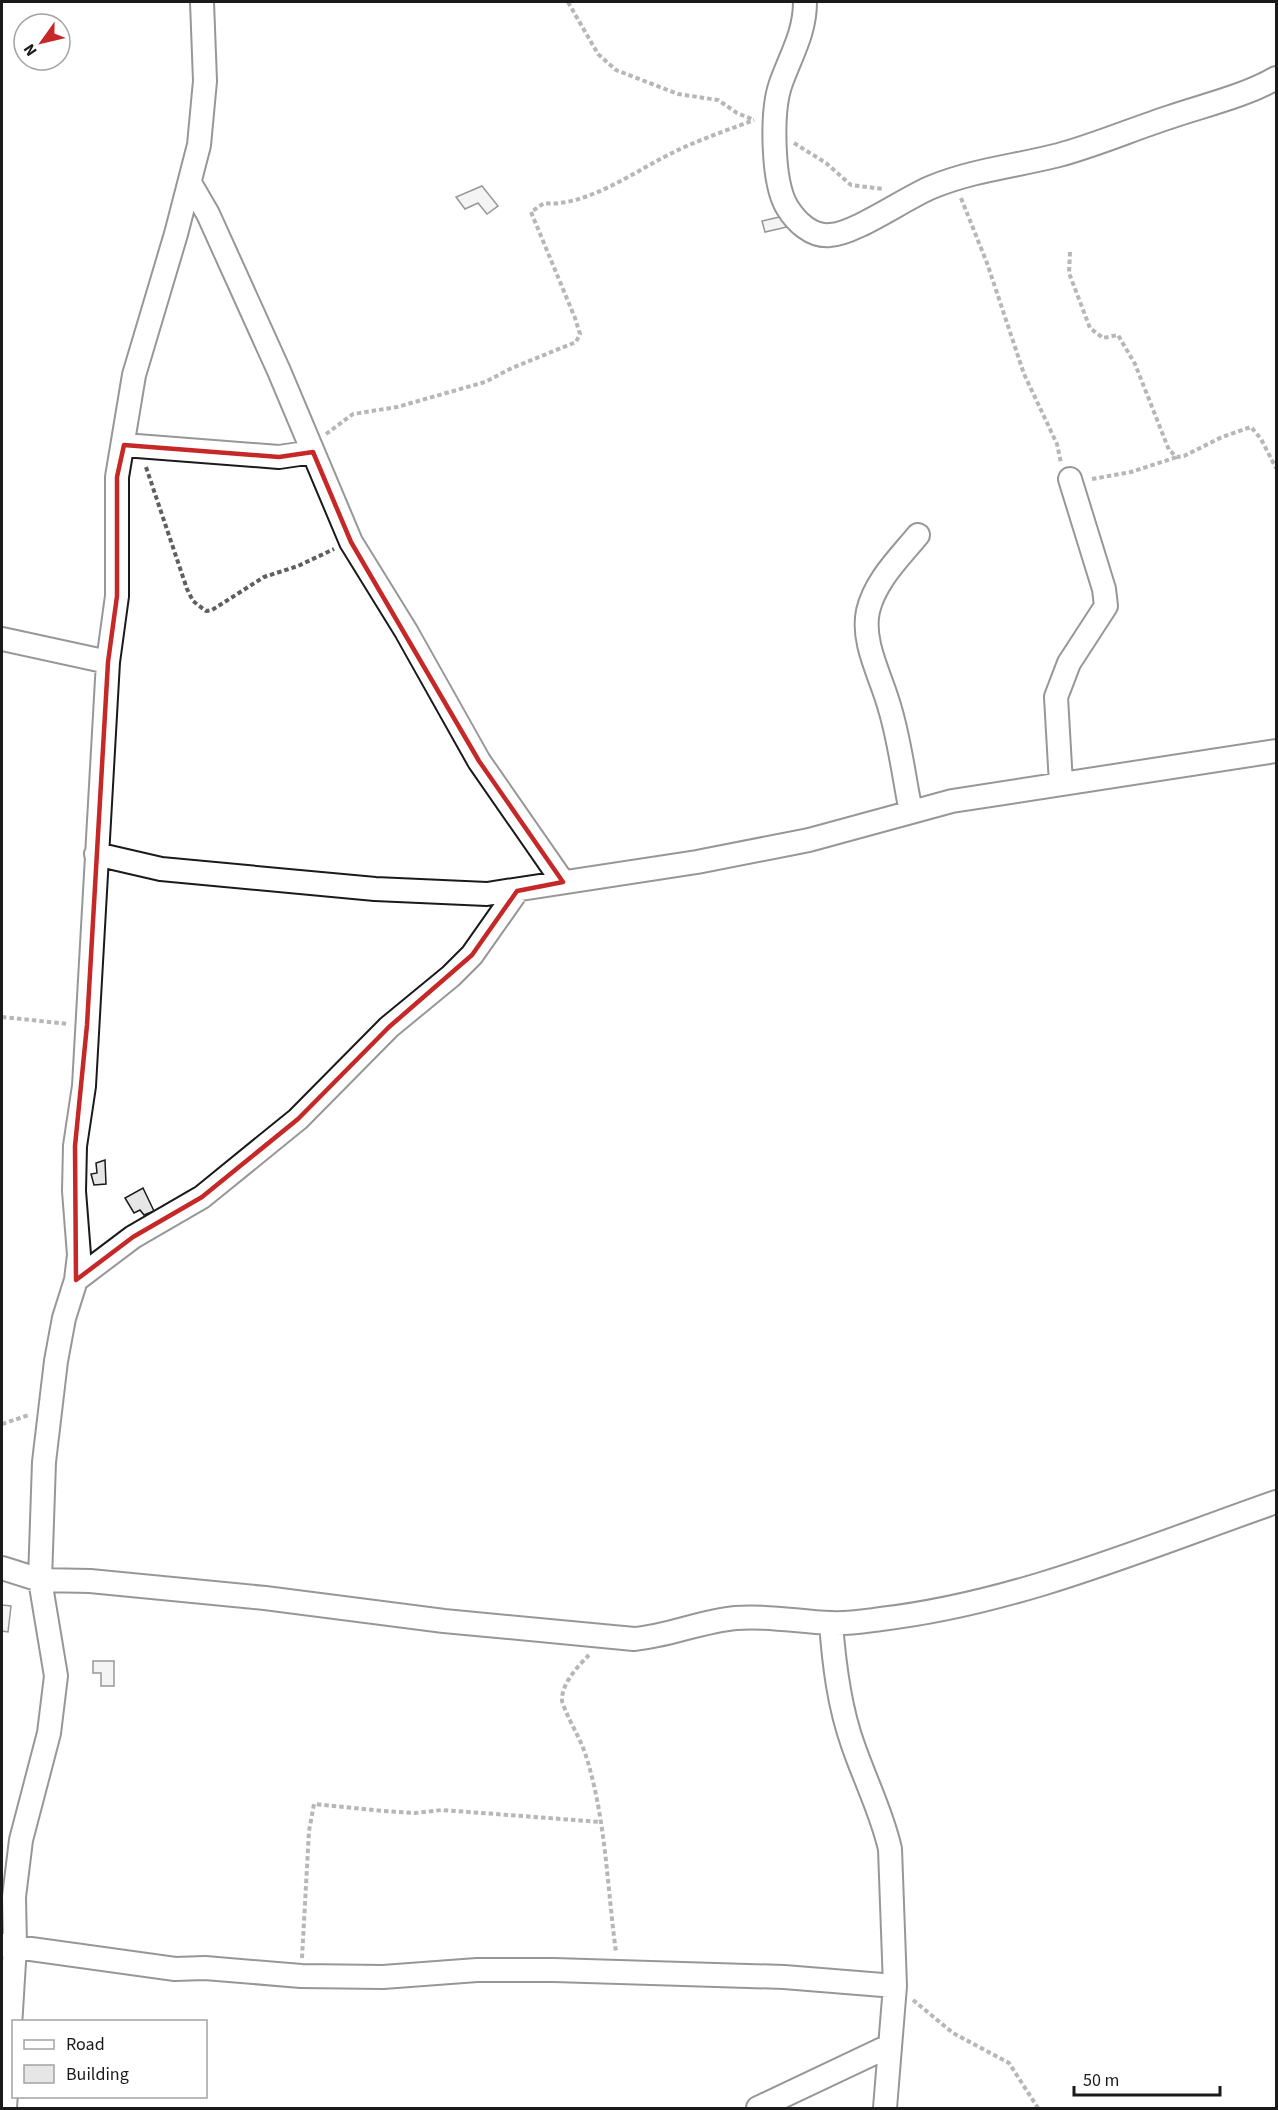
<svg xmlns="http://www.w3.org/2000/svg" width="1278" height="2110" font-family="'Source Sans 3',sans-serif">
<style>
.building{fill:#e6e6e6;stroke:#1a1a1a;stroke-width:1.5}
.lines{fill:none;stroke-linecap:round;stroke-linejoin:round}
.minor-casing{stroke:#1a1a1a;stroke-width:26}
.path{stroke:#5f5f5f;stroke-width:4;stroke-dasharray:4.5 3;stroke-linecap:butt}
.minor{stroke:#fff;stroke-width:22}
.marked{fill:none;stroke:#c62828;stroke-width:4.5;stroke-linejoin:round}
</style>
<rect width="100%" height="100%" fill="#fff"/>
<!-- building -->
<path class="building" d="M482 186 498 206 487 214 478 203 465 209 456 197Z
M784 216 787 227 765 232 762 221Z
M105 1160 106 1184 94 1185 91 1174 97 1173 96 1163Z
M143 1188 154 1211 144 1215 140 1210 134 1213 125 1198Z
M2 1605 11 1606 8 1632 2 1631Z
M93 1661H114V1686H101V1673H93Z"/>
<g class="lines">
<defs>
<path id="minor" d="M805 2C805 33 791 55 781 83 771 110 772 182 787 207 796 222 812 237 830 235 855 234 905 198 932 187 973 170 1016 166 1059 155 1096 145 1133 129 1170 117 1205 105 1245 96 1276 78
M190 183 208 214 279 371 351 542 406 631 479 761 563 882
M124 445 279 457 313 452
M2 639 108 662
M1061 784 1056 697 1069 663 1106 606 1104 589 1070 479
M911 812C904 778 900 742 890 709 882 678 861 643 868 611 875 581 899 558 918 535
M96 854 161 869 375 889 487 894 697 862 809 840 952 801 1276 751
M76 1280 133 1237 202 1197 298 1119 389 1027 451 976 472 955 517 891
M2 1568 40 1580 90 1581 265 1598 444 1621 634 1639C669 1636 701 1621 736 1618 768 1615 799 1622 831 1623 847 1624 865 1621 881 1619 1018 1603 1147 1547 1276 1502
M831 1623C834 1664 839 1706 853 1745 865 1780 882 1813 890 1849L895 1986 885 2108
M2 1945 175 1969 205 1968 301 1976 383 1977 477 1970H554L784 1977 895 1986
M5 2108 15 1946 14 1897 21 1840 49 1733 56 1676 40 1580 44 1462 56 1361 64 1318 76 1280 79 1255 74 1191 75 1146 84 1086 108 662 117 596V477L134 375 176 234 199 145 205 81 202 2
M758 2108 889 2046"/>
</defs>
<!-- minor casing -->
<use href="#minor" class="minor-casing"/>
<!-- path -->
<path class="path" d="M568 2 598 54 616 70 678 94 718 100 737 113 754 120
M794 143 826 163 851 185 883 189
M961 198 987 263 1024 374 1057 444 1061 463
M1070 252 1069 273 1090 328 1103 338 1118 335 1135 364 1169 450 1177 457 1184 456 1222 437 1251 427 1261 439 1276 468
M326 434 353 414 397 407 485 382 512 368 576 342 580 334 575 318 531 212 544 203C586 208 638 169 676 151 701 139 728 130 754 120
M146 467 187 589 193 601 206 611 212 610 264 577 298 566 334 549
M1092 479 1131 472 1177 457
M2 1017 69 1024
M2 1424 29 1415
M589 1655C578 1666 561 1684 562 1701 568 1720 580 1737 586 1756 606 1819 607 1887 616 1952
M302 1958 309 1831 314 1804 383 1811 415 1813 442 1810 601 1822
M913 2000 953 2033 1009 2063 1038 2108"/>
<!-- minor -->
<use href="#minor" class="minor"/>
</g>
<!-- marked area -->
<path d="M0 0H1278V2110H0ZM124 445 279 457 313 452 351 542 479 761 563 882 517 891 472 955 389 1027 298 1119 202 1197 133 1237 76 1280 75 1146 87 1025 108 662 117 596V477Z" fill="#fff" fill-opacity=".55" fill-rule="evenodd"/>
<path class="marked" d="M124 445 279 457 313 452 351 542 479 761 563 882 517 891 472 955 389 1027 298 1119 202 1197 133 1237 76 1280 75 1146 87 1025 108 662 117 596V477Z"/>
<!-- border -->
<rect width="1278" height="2110" fill="none" stroke="#1a1a1a" stroke-width="6"/>
<!-- legend -->
<rect x="12" y="2020" width="195" height="78" fill="#ffffff" stroke="#a3a3a3" stroke-width="1.5"/>
<rect x="24" y="2040" width="30" height="9" fill="#ffffff" stroke="#a3a3a3" stroke-width="1.5"/>
<text x="66" y="2050" font-size="18" fill="#1a1a1a">Road</text>
<rect x="24" y="2065" width="30" height="18" fill="#e6e6e6" stroke="#a3a3a3" stroke-width="1.5"/>
<text x="66" y="2080" font-size="18" fill="#1a1a1a">Building</text>
<!-- north arrow -->
<g transform="translate(42 42) rotate(236)"><circle r="28" fill="#ffffff" stroke="#a3a3a3" stroke-width="1.5"/>
<path d="M0-4.5L10 22L0 15L-10 22Z" fill="#c62828"/>
<text y="-9" font-size="16" font-weight="bold" text-anchor="middle" fill="#1a1a1a">N</text>
</g>
<!-- scale -->
<path d="M1074 2086v9h146v-9" fill="none" stroke="#1a1a1a" stroke-width="3"/>
<text x="1083" y="2086" font-size="18" fill="#1a1a1a" stroke="#ffffff" stroke-width="4.5" paint-order="stroke">50 m</text>
</svg>
